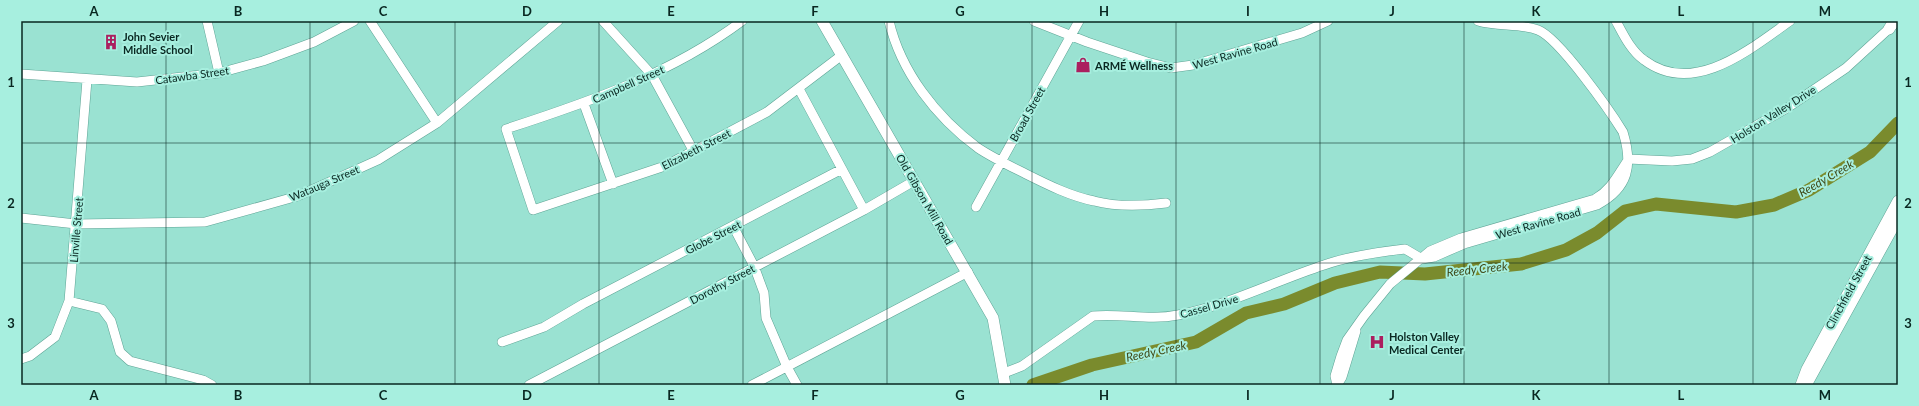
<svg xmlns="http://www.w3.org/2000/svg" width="1919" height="406" font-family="Lato,sans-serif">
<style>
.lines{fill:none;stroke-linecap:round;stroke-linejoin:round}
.river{stroke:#7a8b2d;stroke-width:13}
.minor-casing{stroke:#5ea495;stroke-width:10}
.major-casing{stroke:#5ea495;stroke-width:12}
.minor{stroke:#fff;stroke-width:9}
.major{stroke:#fff;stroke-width:11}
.grid{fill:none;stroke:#092721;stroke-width:1;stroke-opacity:0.55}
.labels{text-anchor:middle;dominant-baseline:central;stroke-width:4;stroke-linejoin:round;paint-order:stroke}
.poi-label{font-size:11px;font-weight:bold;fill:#092721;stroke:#a7efdf;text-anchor:start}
.street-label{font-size:11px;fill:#092721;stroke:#a7efdf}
.water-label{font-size:12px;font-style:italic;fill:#3f4918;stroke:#a7efdf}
.neatline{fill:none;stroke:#092721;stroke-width:1.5}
.grid-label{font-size:13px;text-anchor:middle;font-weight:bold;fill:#092721}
</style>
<rect width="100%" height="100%" fill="#9ae2d2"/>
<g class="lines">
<!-- river -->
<path class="river" d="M1033 385 1092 365 1196 342 1246 313 1284 304 1335 283 1380 272 1425 274 1521 264 1566 250 1597 233 1625 211 1656 204 1736 212 1774 205 1809 190 1870 152 1898 123"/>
<defs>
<path id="minor" d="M207 21 219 73
M370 21 437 123
M603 21 652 75 693 150
M742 21C671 74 589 102 506 129L533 210 665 166 767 112 842 55
M889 21C901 72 936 117 978 148 993 158 1010 166 1026 174 1048 185 1070 196 1094 201 1117 207 1143 206 1166 203
M1034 21 1087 42 1147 62 1171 68 1193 65 1302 33 1328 21
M1616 21C1623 34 1631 51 1644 60 1693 97 1749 50 1790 21
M21 74 137 82 219 73 263 61 314 42 354 21
M799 89 864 210
M584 104 613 184
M1628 159 1672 161 1692 159 1710 152 1787 108 1846 68 1893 25
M976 207 1079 21
M21 218 76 224 205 222 298 196 378 160 437 123 558 21
M733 226 754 266 764 293 766 318 787 367 797 385
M1422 259 1434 257 1464 244 1597 205C1629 188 1633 165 1623 132 1610 111 1559 38 1538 30 1519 23 1498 27 1478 21
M69 301 102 309 111 321 120 352 130 361 203 380 212 385
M502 342 544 327 583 304 842 169
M21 359 30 356 55 337 69 301 87 80
M1004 373 1022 366 1093 316C1121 313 1149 321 1178 315 1229 305 1275 281 1324 265 1349 256 1379 252 1405 249L1422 259
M529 385 864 210 914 181
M752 385 968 272
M1337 385 1335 376 1341 356 1347 340 1364 316 1390 284 1430 251 1461 238 1595 199C1612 189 1617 176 1628 160
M1337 385 1342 377 1356 331"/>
<path id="major" d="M822 21 993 318 1005 385
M1889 29 1894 21
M1801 385 1807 369 1898 201
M1806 385 1898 218"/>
</defs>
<!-- minor casing -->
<use href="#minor" class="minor-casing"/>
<!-- major casing -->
<use href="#major" class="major-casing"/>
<!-- minor -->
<use href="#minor" class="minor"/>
<!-- major -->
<use href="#major" class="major"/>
</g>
<!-- grid -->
<path class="grid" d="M166 21V385M310 21V385M455 21V385M599 21V385M743 21V385M887 21V385M1032 21V385M1176 21V385M1320 21V385M1464 21V385M1609 21V385M1753 21V385M21 143H1898M21 263H1898"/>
<!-- icons -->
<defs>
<symbol id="building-bare" viewBox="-9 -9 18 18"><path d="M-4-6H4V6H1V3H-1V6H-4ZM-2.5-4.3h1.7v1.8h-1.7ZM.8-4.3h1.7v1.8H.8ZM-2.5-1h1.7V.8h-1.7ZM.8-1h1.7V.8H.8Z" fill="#ab1f5f" stroke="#a7efdf" stroke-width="2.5" paint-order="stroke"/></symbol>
<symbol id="shop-bare" viewBox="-9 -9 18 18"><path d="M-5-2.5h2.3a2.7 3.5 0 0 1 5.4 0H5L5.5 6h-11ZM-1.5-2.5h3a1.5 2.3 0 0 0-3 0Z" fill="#ab1f5f" stroke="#a7efdf" stroke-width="2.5" paint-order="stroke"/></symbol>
<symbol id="hospital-bare" viewBox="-9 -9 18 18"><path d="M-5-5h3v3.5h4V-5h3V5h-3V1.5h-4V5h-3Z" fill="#ab1f5f" stroke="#a7efdf" stroke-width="2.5" paint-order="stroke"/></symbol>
</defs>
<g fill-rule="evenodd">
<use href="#building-bare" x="100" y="31" width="22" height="22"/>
<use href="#shop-bare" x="1072" y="54" width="22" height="22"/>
<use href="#hospital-bare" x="1366" y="331" width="22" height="22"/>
</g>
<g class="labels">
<!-- poi labels -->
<g class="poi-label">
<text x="123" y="36">John Sevier<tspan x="123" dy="13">Middle School</tspan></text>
<text x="1095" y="65">ARMÉ Wellness</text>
<text x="1389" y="336">Holston Valley<tspan x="1389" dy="13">Medical Center</tspan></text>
</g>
<!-- street labels -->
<g class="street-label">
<text transform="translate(1235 53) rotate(-16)">West Ravine Road</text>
<text transform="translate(192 75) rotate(-8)">Catawba Street</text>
<text transform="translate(628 84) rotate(-24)">Campbell Street</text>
<text transform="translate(1027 114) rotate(-61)">Broad Street</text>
<text transform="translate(1773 114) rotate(-32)">Holston Valley Drive</text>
<text transform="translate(696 149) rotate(-27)">Elizabeth Street</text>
<text transform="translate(324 183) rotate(-23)">Watauga Street</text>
<text transform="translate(925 199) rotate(60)">Old Gibson Mill Road</text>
<text transform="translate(1538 223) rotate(-16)">West Ravine Road</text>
<text transform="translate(76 230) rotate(-85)">Linville Street</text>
<text transform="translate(713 237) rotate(-27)">Globe Street</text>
<text transform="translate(722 284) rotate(-28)">Dorothy Street</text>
<text transform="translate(1848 292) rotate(-61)">Clinchfield Street</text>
<text transform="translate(1209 306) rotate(-16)">Cassel Drive</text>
</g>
<!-- water labels -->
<g class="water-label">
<text transform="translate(1826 178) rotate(-30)">Reedy Creek</text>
<text transform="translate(1477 269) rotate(-6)">Reedy Creek</text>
<text transform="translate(1156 351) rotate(-12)">Reedy Creek</text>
</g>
</g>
<!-- border -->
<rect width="1919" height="406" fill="none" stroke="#a7efdf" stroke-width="44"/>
<rect x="22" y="22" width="1875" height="362" class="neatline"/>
<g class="grid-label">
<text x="94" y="16">A</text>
<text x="238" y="16">B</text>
<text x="383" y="16">C</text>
<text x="527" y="16">D</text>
<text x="671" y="16">E</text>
<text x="815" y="16">F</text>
<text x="960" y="16">G</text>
<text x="1104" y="16">H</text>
<text x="1248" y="16">I</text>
<text x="1392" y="16">J</text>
<text x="1536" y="16">K</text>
<text x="1681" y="16">L</text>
<text x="1825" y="16">M</text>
<text x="11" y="87">1</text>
<text x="1908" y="87">1</text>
<text x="11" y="208">2</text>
<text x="1908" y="208">2</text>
<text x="11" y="328">3</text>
<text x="1908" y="328">3</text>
<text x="94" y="400">A</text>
<text x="238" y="400">B</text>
<text x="383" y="400">C</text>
<text x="527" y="400">D</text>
<text x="671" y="400">E</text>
<text x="815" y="400">F</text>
<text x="960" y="400">G</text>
<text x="1104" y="400">H</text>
<text x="1248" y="400">I</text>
<text x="1392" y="400">J</text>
<text x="1536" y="400">K</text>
<text x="1681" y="400">L</text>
<text x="1825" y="400">M</text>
</g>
</svg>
